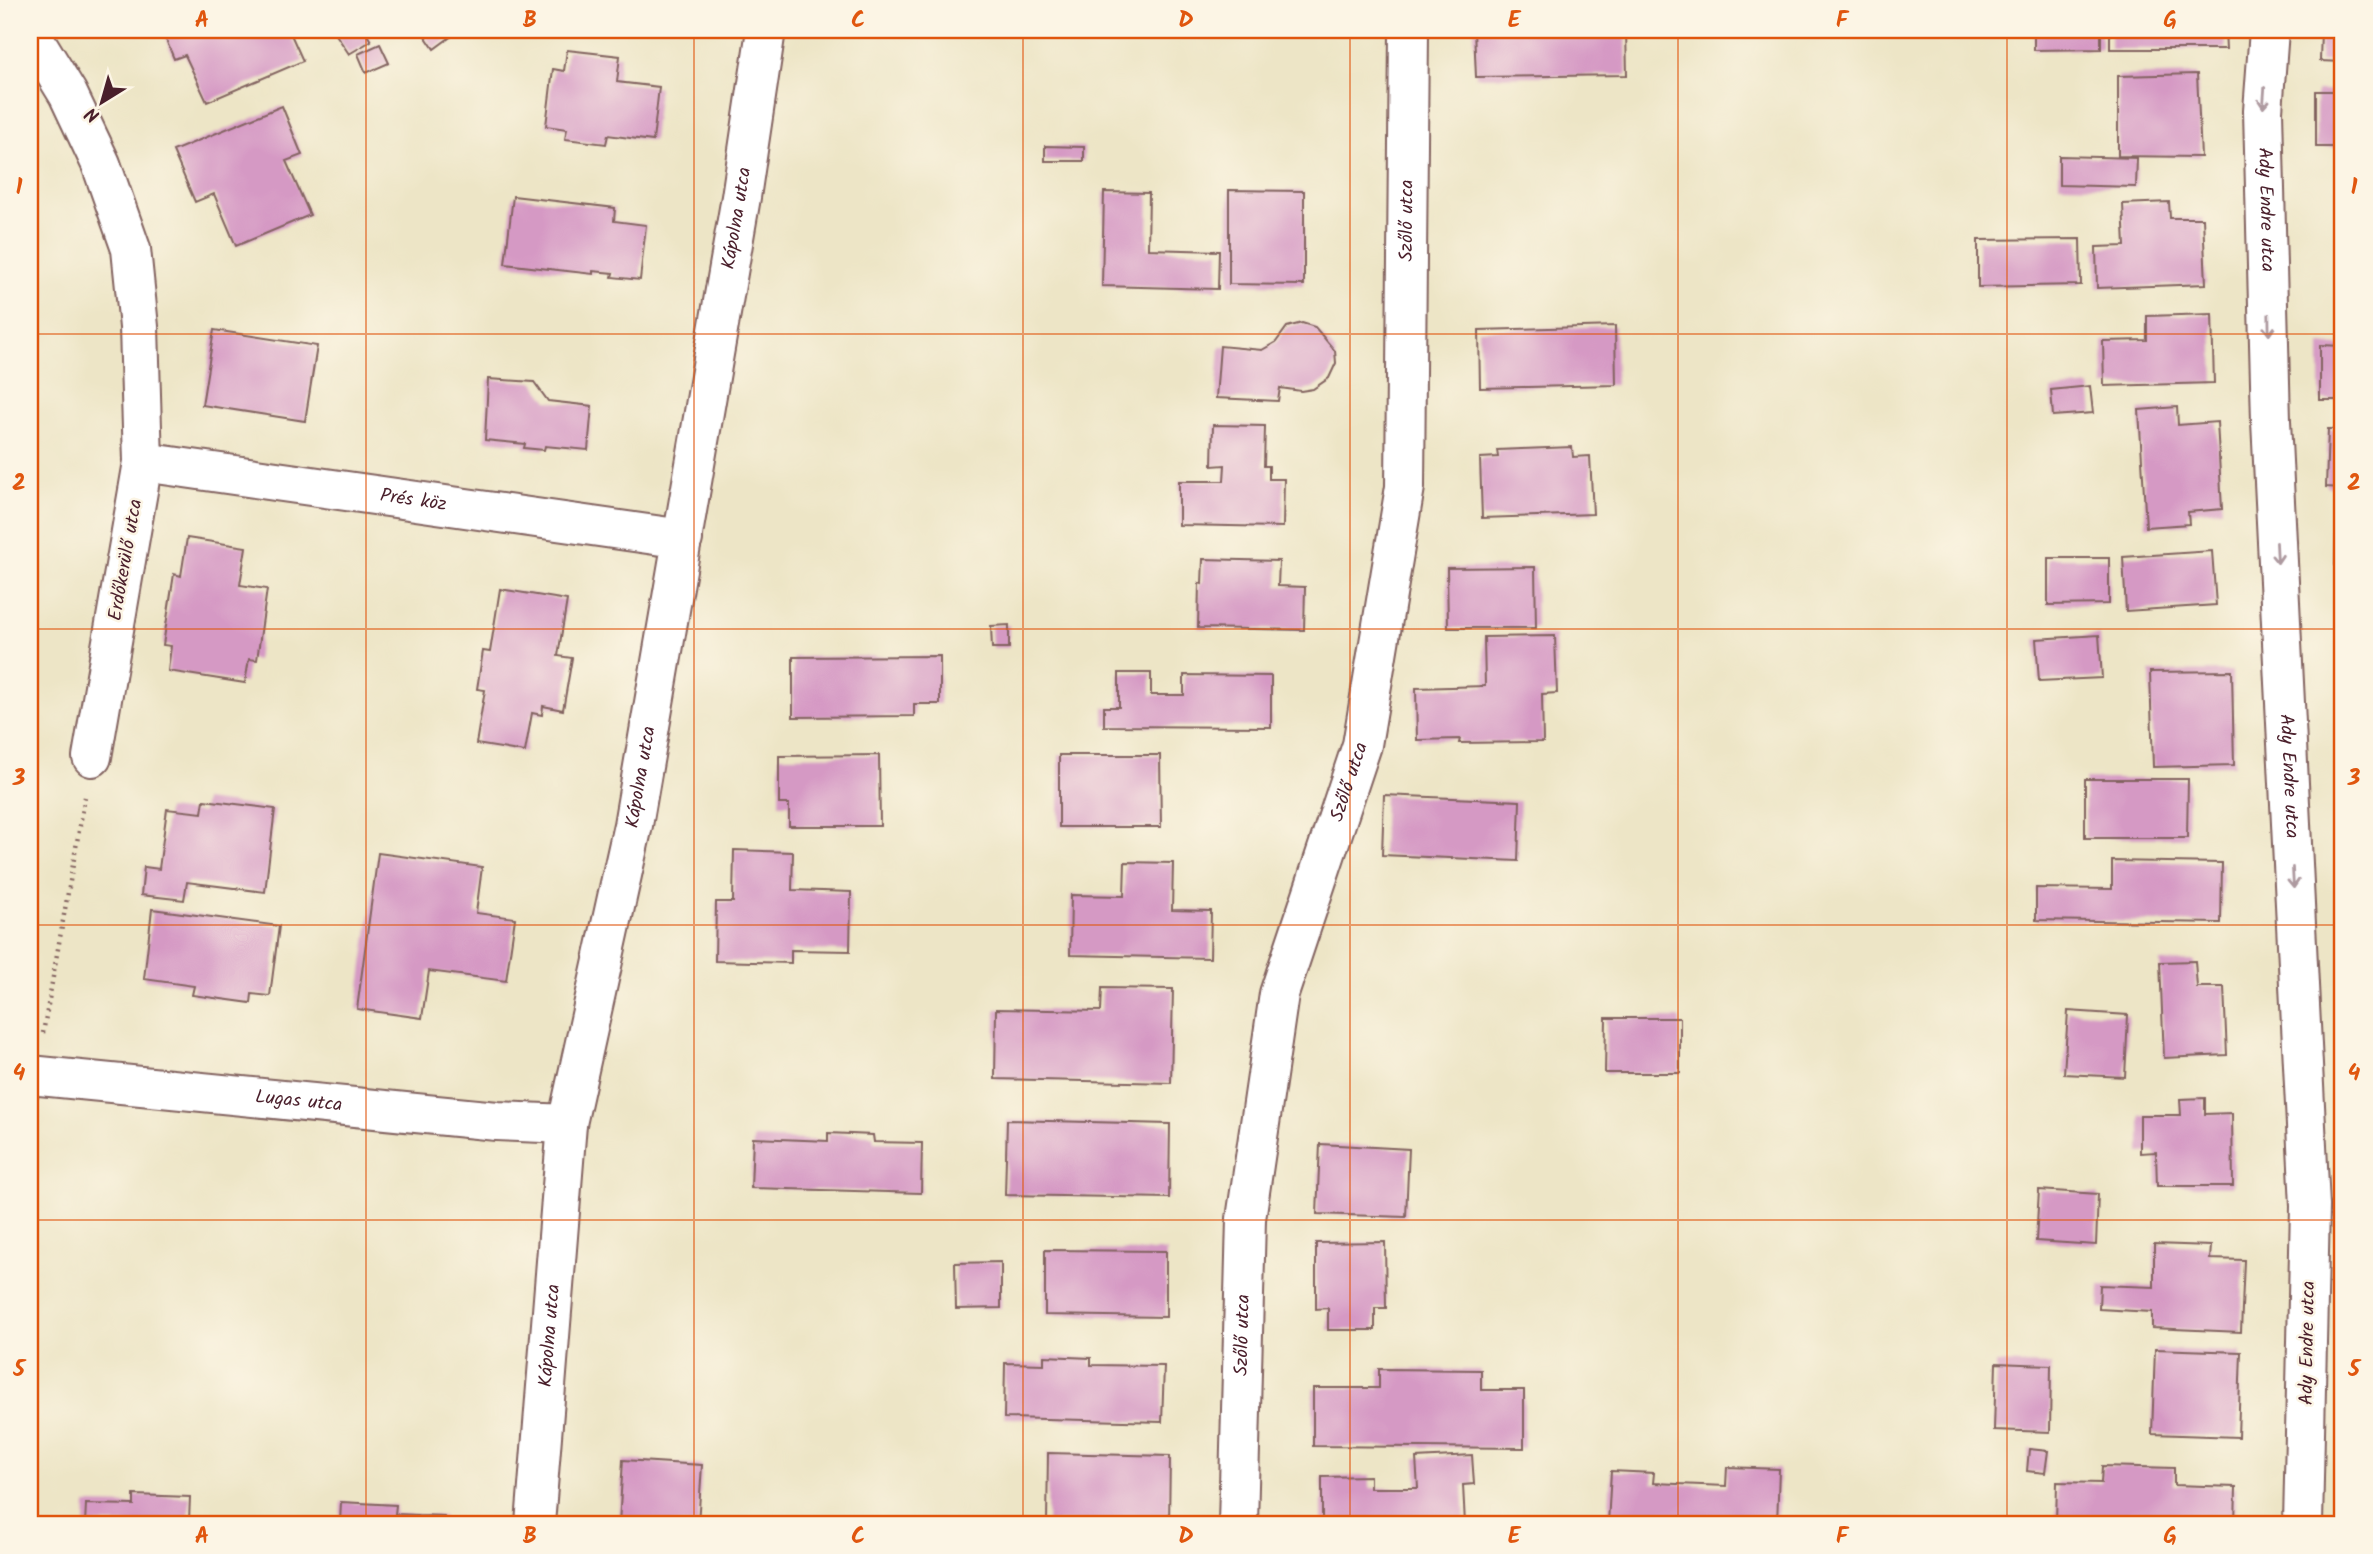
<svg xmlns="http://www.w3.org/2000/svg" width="2373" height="1554" font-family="Kalam,sans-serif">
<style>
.building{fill:#d599c4}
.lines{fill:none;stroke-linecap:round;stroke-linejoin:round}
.street-casing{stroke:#836461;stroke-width:42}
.path{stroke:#836461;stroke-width:4.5;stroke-dasharray:2 5;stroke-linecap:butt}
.street{stroke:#fff;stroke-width:38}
.oneway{stroke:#ae9aa0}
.grid{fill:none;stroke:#e0560e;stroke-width:2;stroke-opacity:0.55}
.labels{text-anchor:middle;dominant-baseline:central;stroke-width:5;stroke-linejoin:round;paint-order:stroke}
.street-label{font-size:19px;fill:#4a1f2b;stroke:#fcf5e5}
.neatline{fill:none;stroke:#e0560e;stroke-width:2.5}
.grid-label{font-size:23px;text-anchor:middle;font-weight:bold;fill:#e0560e}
</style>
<rect width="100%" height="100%" fill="#fcf5e5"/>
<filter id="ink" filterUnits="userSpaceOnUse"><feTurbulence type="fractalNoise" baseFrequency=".0143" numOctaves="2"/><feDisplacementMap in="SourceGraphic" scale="14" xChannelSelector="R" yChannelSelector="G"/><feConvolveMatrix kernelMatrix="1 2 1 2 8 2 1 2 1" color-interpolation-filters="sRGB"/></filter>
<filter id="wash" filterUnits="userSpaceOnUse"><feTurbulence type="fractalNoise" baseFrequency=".00686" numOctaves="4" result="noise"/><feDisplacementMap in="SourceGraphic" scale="28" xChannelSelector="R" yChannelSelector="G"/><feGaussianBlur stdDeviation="1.57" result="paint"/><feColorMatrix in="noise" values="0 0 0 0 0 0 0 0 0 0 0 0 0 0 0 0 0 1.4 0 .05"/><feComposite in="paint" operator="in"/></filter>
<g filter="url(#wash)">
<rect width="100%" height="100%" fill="#ede5c6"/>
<g id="blocks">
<!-- building -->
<path class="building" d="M162 30H231L234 37 251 30H289L303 61 207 102 185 55 174 59Z
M333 30H364L371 41 349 54Z
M421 30H460L434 49Z
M1474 30H1626L1627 75 1476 77Z
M2034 30H2101V49L2034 50Z
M2110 30H2225L2226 49H2110Z
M2321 30H2343V62L2320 61Z
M380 44 389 63 366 73 358 54Z
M567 50 620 56 617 82 659 87 653 141 608 135 606 144 565 139 567 129 546 126 553 69 564 71Z
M2197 74 2201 157 2118 156V76Z
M2316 91H2343V147H2316Z
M282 106 302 155 286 161 310 215 236 246 214 194 195 202 173 151Z
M1045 146 1084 147V161H1045Z
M2059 156 2137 158 2136 187 2059 185Z
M1229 190 1304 191V285L1229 284Z
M1104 192 1149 193 1148 249 1219 251 1218 289 1102 286Z
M513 196 615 208 614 221 646 225 640 280 612 277 613 273 593 271V274L505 264Z
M2169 202 2170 218H2203L2206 284 2097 288 2096 247 2125 246 2123 204Z
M2080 239 2081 285 1978 287V240Z
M2212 314 2214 383 2104 386 2103 341 2147 340V316Z
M1302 323 1315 327 1335 351 1336 363 1329 378 1313 389 1301 391 1280 388 1278 401 1216 398 1220 346 1262 350 1276 342 1287 327Z
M1615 326 1616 385 1480 388 1479 330Z
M214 330 317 346 305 421 202 405Z
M2320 345 2343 346V400H2320Z
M488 379 534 382 548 401 592 406 588 450 545 446 544 450 524 448 525 444 485 440Z
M2090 386 2093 413 2053 416 2051 390Z
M2177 407 2178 425 2217 422 2222 509 2188 512 2189 524 2146 527 2139 410Z
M1213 425 1265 426 1264 466H1269V479H1284L1283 527 1179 525V481H1224L1225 465 1212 466Z
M2328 429H2343V488L2326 487Z
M1572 447 1573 457 1590 456 1593 514 1482 518 1480 458 1498 457 1497 450Z
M2337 495H2343V573L2335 572Z
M187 538 246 547 240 585 267 589 257 660 249 659 245 683 168 671 171 646 163 645 174 574 181 576Z
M2212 551 2216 605 2126 611 2123 557Z
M2048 558H2109V604L2048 605Z
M1203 559 1279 561 1278 586 1305 587 1304 630 1198 628 1199 583 1202 584Z
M1535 567 1536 628H1448L1447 568Z
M500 589 567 600 558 656 572 658 563 710 543 706 542 715 532 713 525 752 476 744 485 690 477 689 483 651 490 652Z
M1009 625V648H992L991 626Z
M2099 635 2102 678 2039 681 2036 639Z
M1555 636 1557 693 1542 694 1543 742 1459 743 1460 739 1417 740 1416 688 1485 686 1484 637Z
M940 656V704H914V716L793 717V657Z
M2232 671 2234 765 2153 767 2150 672Z
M1119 673H1151V695H1184V675L1271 676V727L1104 726V707H1119Z
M879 755 880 826H789V804H779V756Z
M1059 755H1160L1161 827H1059Z
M2085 779H2188L2187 838H2085Z
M1384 795 1520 801 1518 861 1382 855Z
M204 800 275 809 265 892 187 882 184 900 141 895 144 867 159 869 167 809 202 813Z
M734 850 793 852 792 890 851 892 850 951 791 950V963L715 961 716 902H733Z
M378 853 482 867 476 913 515 918 506 981 429 971 422 1018 357 1009Z
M2112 861 2222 863 2221 923 2036 920V888L2112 889Z
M1125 862 1173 863 1172 910 1211 911 1210 958 1070 955 1071 895 1124 896Z
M152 909 279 926 270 996 252 994 251 1003 192 995 194 986 144 979Z
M2195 961 2197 987H2224L2227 1055 2164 1058 2160 962Z
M1102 988 1173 989 1171 1083 995 1079 996 1009 1101 1011Z
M2068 1011 2128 1015 2125 1077 2064 1074Z
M1606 1018H1680V1073H1605Z
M2205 1098V1114L2232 1113 2233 1186H2157L2156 1152 2140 1153V1115H2181L2180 1099Z
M1007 1120 1170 1124 1169 1198 1005 1195Z
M828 1133 873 1135 874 1142 922 1143 921 1193 751 1188 753 1138 828 1141Z
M1320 1144 1409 1149 1406 1217 1317 1214Z
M2039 1190 2098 1194 2096 1245 2036 1241Z
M1385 1242 1386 1308H1375V1330H1328V1308L1316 1309V1243Z
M2154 1244 2211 1246 2210 1259 2244 1260 2241 1332 2152 1328V1312L2099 1309 2100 1285 2154 1287Z
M1045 1250 1166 1251V1317L1045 1315Z
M1001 1262V1308L956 1309 955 1263Z
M2155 1349 2241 1352 2238 1437 2152 1434Z
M1044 1356 1091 1358V1365L1164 1366 1162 1422 1004 1418 1005 1363 1044 1364Z
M1996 1363 2051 1365 2050 1432 1994 1430Z
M1379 1369 1481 1370V1390H1524V1448L1313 1446V1388H1379Z
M2029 1449 2048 1451 2045 1473 2027 1471Z
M1048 1453 1170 1456 1169 1524 1047 1522Z
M1472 1455 1474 1484 1463 1485 1465 1524H1322V1477L1370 1476V1488H1418L1416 1458Z
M623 1460 702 1465 698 1524H619Z
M2102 1466 2174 1468V1485L2236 1487 2235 1524H2056L2057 1482 2101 1483Z
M1727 1467 1779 1469 1777 1524H1608L1611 1471 1654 1473 1653 1483 1726 1486Z
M134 1495 190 1497 189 1521 210 1522V1524H85L86 1504 134 1505Z
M341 1502 396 1505 395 1514 444 1516 443 1524H340Z"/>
</g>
</g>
<g filter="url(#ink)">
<use href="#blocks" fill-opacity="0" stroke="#836461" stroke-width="2"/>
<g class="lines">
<defs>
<g id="street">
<path id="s1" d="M2269 30 2263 111 2271 421 2310 1206 2303 1524"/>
<path d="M30 32 68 94 101 164 131 249 139 327 143 462 92 757"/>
<path id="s2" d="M143 462 683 539"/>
<path id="s3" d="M30 1075 497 1121 567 1124"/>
<path id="s4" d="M535 1524 567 1124 633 825 741 197 766 30"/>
<path id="s5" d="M1238 1524 1246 1219 1279 994 1362 745 1405 487 1409 30"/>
</g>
</defs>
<!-- street casing -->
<use href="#street" class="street-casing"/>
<!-- path -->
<path class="path" d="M43 1033 85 797"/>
<!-- street -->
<use href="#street" class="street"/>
</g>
<!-- one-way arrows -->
<defs><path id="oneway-shaft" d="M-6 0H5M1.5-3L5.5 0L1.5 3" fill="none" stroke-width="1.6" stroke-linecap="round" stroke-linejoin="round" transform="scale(1.75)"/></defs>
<g class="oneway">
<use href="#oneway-shaft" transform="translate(2264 98) rotate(94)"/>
<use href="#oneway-shaft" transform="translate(2269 325) rotate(89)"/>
<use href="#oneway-shaft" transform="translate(2277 553) rotate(87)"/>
<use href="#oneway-shaft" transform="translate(2293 878) rotate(87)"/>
</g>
</g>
<!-- grid -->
<path class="grid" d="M366 30V1524M694 30V1524M1023 30V1524M1350 30V1524M1678 30V1524M2007 30V1524M30 334H2343M30 629H2343M30 925H2343M30 1220H2343"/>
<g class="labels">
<!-- street labels -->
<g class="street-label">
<text stroke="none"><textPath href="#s1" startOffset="180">Ady Endre utca</textPath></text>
<text stroke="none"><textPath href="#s4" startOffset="1323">Kápolna utca</textPath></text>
<text stroke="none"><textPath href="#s5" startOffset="1323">Szőlő utca</textPath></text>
<text stroke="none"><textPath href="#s2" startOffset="273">Prés köz</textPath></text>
<text transform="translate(126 560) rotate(-80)">Erdőkerülő utca</text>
<text stroke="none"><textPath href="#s4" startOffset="756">Kápolna utca</textPath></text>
<text stroke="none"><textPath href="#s1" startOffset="747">Ady Endre utca</textPath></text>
<text stroke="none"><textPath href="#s5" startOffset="756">Szőlő utca</textPath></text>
<text stroke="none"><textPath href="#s3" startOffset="270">Lugas utca</textPath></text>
<text stroke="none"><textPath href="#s5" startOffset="189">Szőlő utca</textPath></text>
<text stroke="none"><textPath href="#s4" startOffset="189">Kápolna utca</textPath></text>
<text transform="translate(2308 1343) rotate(-89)">Ady Endre utca</text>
</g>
</g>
<!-- margin -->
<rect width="2373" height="1554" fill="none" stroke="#fcf5e5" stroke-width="77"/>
<!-- north arrow -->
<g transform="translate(102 102) rotate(217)" stroke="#fcf5e5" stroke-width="5" paint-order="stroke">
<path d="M0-5L12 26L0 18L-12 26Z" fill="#4a1f2b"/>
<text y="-10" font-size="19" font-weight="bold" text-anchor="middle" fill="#4a1f2b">N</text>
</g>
<rect x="38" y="38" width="2296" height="1478" class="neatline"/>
<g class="grid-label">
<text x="202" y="27">A</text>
<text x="530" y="27">B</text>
<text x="858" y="27">C</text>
<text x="1186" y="27">D</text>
<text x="1514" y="27">E</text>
<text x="1842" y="27">F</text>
<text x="2170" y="27">G</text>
<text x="19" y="194">1</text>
<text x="2354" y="194">1</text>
<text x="19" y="490">2</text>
<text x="2354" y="490">2</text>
<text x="19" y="785">3</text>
<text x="2354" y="785">3</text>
<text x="19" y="1080">4</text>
<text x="2354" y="1080">4</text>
<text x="19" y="1376">5</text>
<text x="2354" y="1376">5</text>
<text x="202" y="1543">A</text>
<text x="530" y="1543">B</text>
<text x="858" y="1543">C</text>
<text x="1186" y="1543">D</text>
<text x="1514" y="1543">E</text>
<text x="1842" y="1543">F</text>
<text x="2170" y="1543">G</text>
</g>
</svg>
